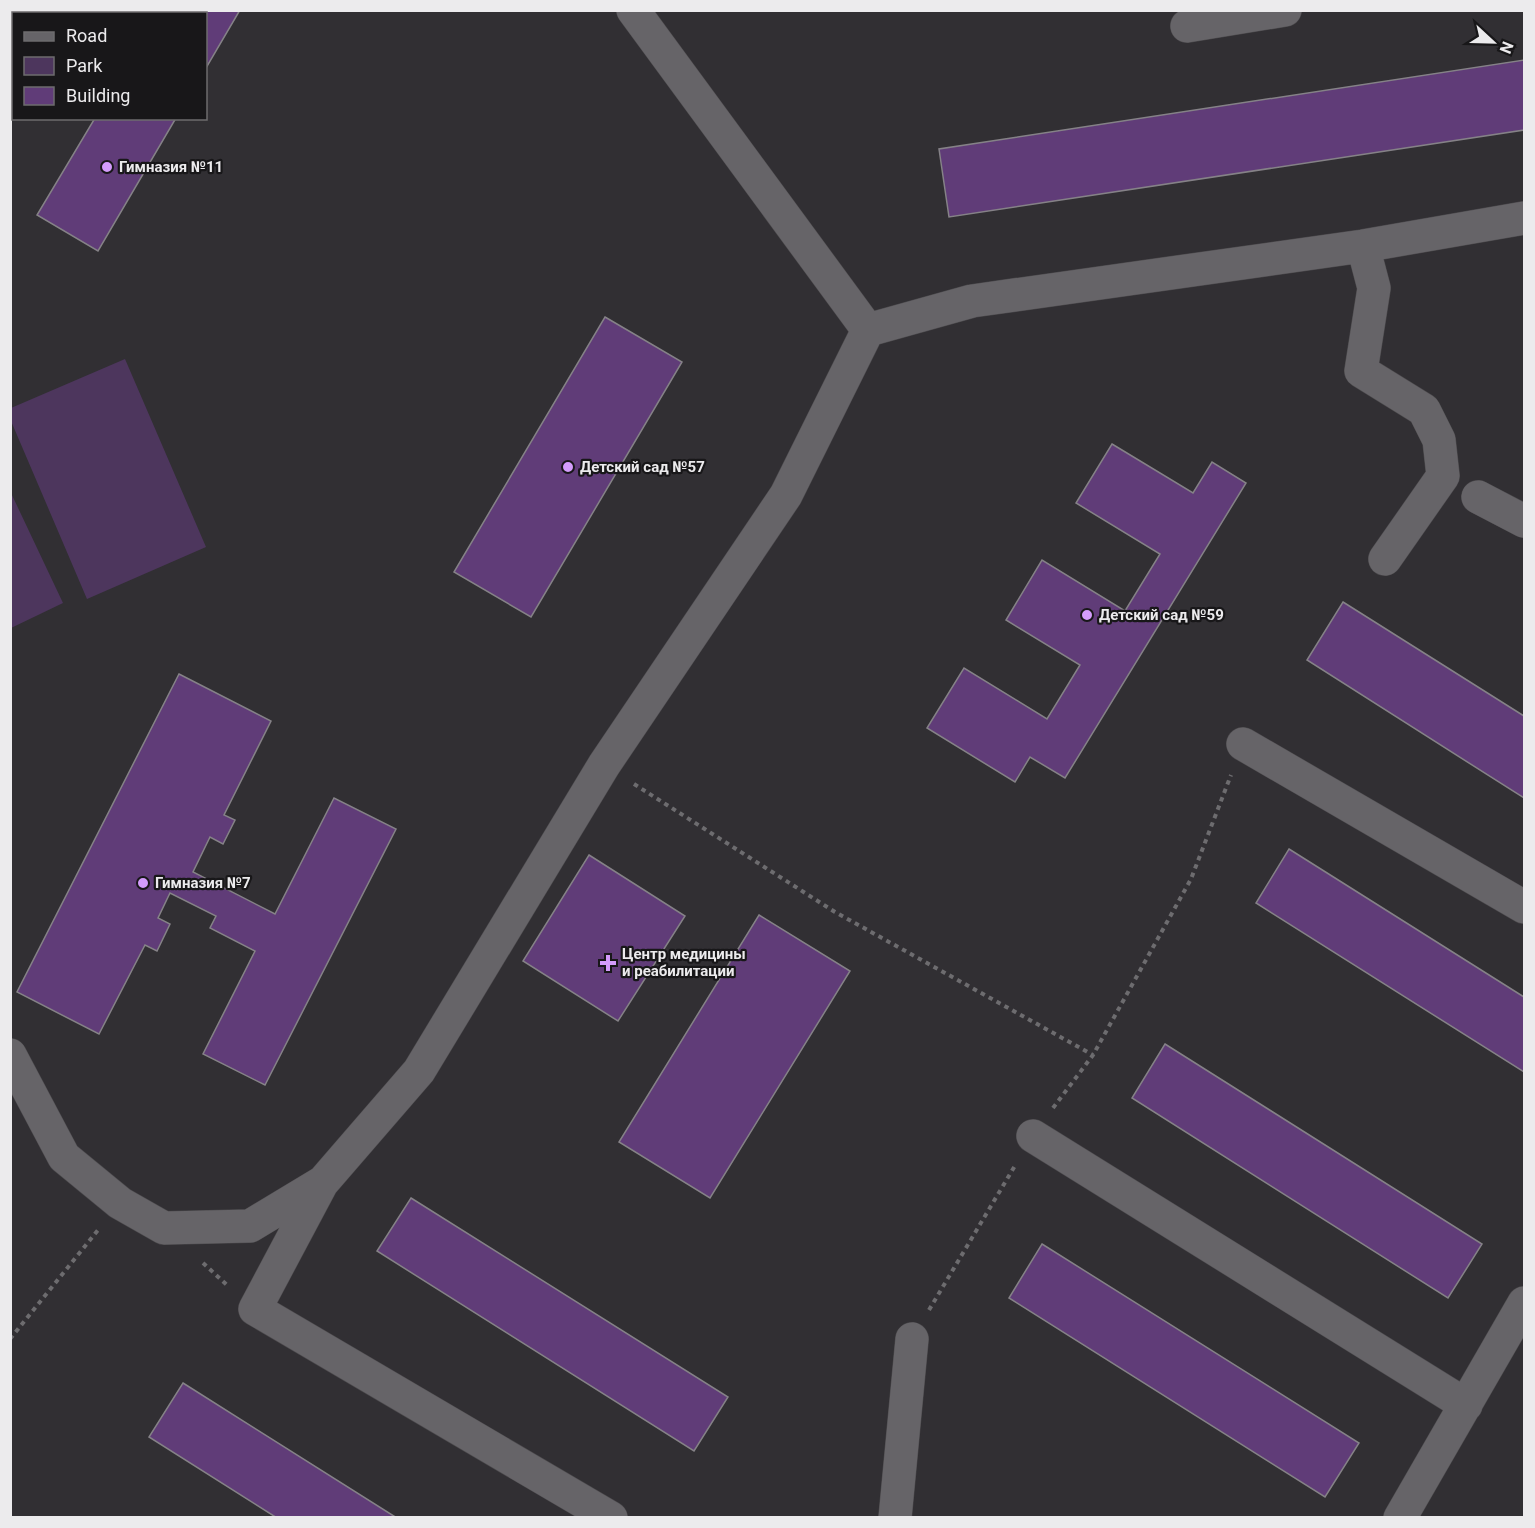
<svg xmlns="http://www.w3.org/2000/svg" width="1535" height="1528" font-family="Roboto,sans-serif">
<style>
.green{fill:#4d365d}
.building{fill:#603c78;stroke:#858287;stroke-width:1.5}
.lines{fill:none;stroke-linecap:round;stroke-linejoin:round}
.minor-casing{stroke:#4c4a4d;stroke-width:34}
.path{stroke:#6d6c6f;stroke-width:4;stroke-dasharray:4.5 4.5;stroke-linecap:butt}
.minor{stroke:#666468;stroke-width:33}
.poi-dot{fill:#d49cfc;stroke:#181719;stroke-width:2}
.labels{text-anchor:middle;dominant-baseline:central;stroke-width:4.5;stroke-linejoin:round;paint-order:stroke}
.poi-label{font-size:15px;font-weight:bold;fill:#ecebed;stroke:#181719;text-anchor:start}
</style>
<rect width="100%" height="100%" fill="#312f33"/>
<!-- green -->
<path class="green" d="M125 359 206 547 87 599 11 421V408Z
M11 493 63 603 11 628H10Z"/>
<!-- building -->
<path class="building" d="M10 10H51L49 14H14V55L10 60Z
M159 10H240L206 68V14H157Z
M1524 60V130L949 217 939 149Z
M95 118H176L98 251 37 215Z
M605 317 682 362 531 617 454 572Z
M1112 444 1193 493 1212 462 1246 483 1065 778 1030 757 1015 782 927 728 964 668 1047 719 1080 665 1006 620 1042 560 1125 611 1160 554 1076 503Z
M1343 602 1524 716V798L1307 660Z
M179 674 271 721 224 815 235 820 223 844 210 837 193 872 275 914 334 798 396 829 265 1085 203 1054 255 951 210 928 216 916 170 893 158 918 170 924 157 951 145 945 99 1034 17 992Z
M1289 849 1524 997V1072L1256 903Z
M589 855 685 916 618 1021 523 961Z
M759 915 850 971 710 1198 619 1142Z
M1165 1044 1482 1244 1448 1298 1132 1098Z
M411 1198 728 1397 694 1451 377 1251Z
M1042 1244 1359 1443 1325 1497 1009 1298Z
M183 1383 397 1518H277L149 1437Z"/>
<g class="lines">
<defs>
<path id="minor" d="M633 10 868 330
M1187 26 1285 10
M1363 246 1374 288 1361 371 1424 410 1439 440 1443 476 1385 559
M1478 497 1524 521
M1243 744 1524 907
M10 1055 64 1157 120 1203 164 1228 250 1226 323 1182 419 1071 604 765 786 495 868 330 972 301 1363 246 1524 218
M1033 1136 1466 1405
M322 1183 255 1309 611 1518
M895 1518 912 1339
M1400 1518 1524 1303"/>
</defs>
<!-- minor casing -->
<use href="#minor" class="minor-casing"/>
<!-- path -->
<path class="path" d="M634 784 835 912 1093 1055
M1053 1108 1093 1055 1191 879 1231 775
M203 1263 228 1286
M929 1310 1016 1164
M10 1339 98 1230"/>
<!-- minor -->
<use href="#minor" class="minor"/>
</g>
<!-- markers -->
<g class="poi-dot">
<circle cx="107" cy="167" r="6"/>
<circle cx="568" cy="467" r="6"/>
<circle cx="1087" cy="615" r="6"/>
<circle cx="143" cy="883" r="6"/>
<path d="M605 954h6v6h6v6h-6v6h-6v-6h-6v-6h6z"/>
</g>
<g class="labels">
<!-- poi labels -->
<g class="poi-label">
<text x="119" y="167">Гимназия №11</text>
<text x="580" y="467">Детский сад №57</text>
<text x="1099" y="615">Детский сад №59</text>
<text x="155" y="883">Гимназия №7</text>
<text x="622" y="954">Центр медицины<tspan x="622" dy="17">и реабилитации</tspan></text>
</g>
</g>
<!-- border -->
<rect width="1535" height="1528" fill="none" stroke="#ecebed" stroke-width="24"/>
<!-- legend -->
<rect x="12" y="12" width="195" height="108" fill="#181719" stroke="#6d6c6e" stroke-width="1.5"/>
<rect x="24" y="32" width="30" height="9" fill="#666468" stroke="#6d6c6e" stroke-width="1.5"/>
<text x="66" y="42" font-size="18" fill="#ecebed">Road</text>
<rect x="24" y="57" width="30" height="18" fill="#4d365d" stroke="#6d6c6e" stroke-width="1.5"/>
<text x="66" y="72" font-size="18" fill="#ecebed">Park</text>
<rect x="24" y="87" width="30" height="18" fill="#603c78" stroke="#6d6c6e" stroke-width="1.5"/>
<text x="66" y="102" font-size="18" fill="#ecebed">Building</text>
<!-- north arrow -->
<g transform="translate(1493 42) rotate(112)" stroke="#181719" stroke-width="4.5" paint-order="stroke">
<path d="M0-4.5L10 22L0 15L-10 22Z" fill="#ecebed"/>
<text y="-9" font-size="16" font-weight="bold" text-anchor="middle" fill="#ecebed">N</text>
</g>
</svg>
